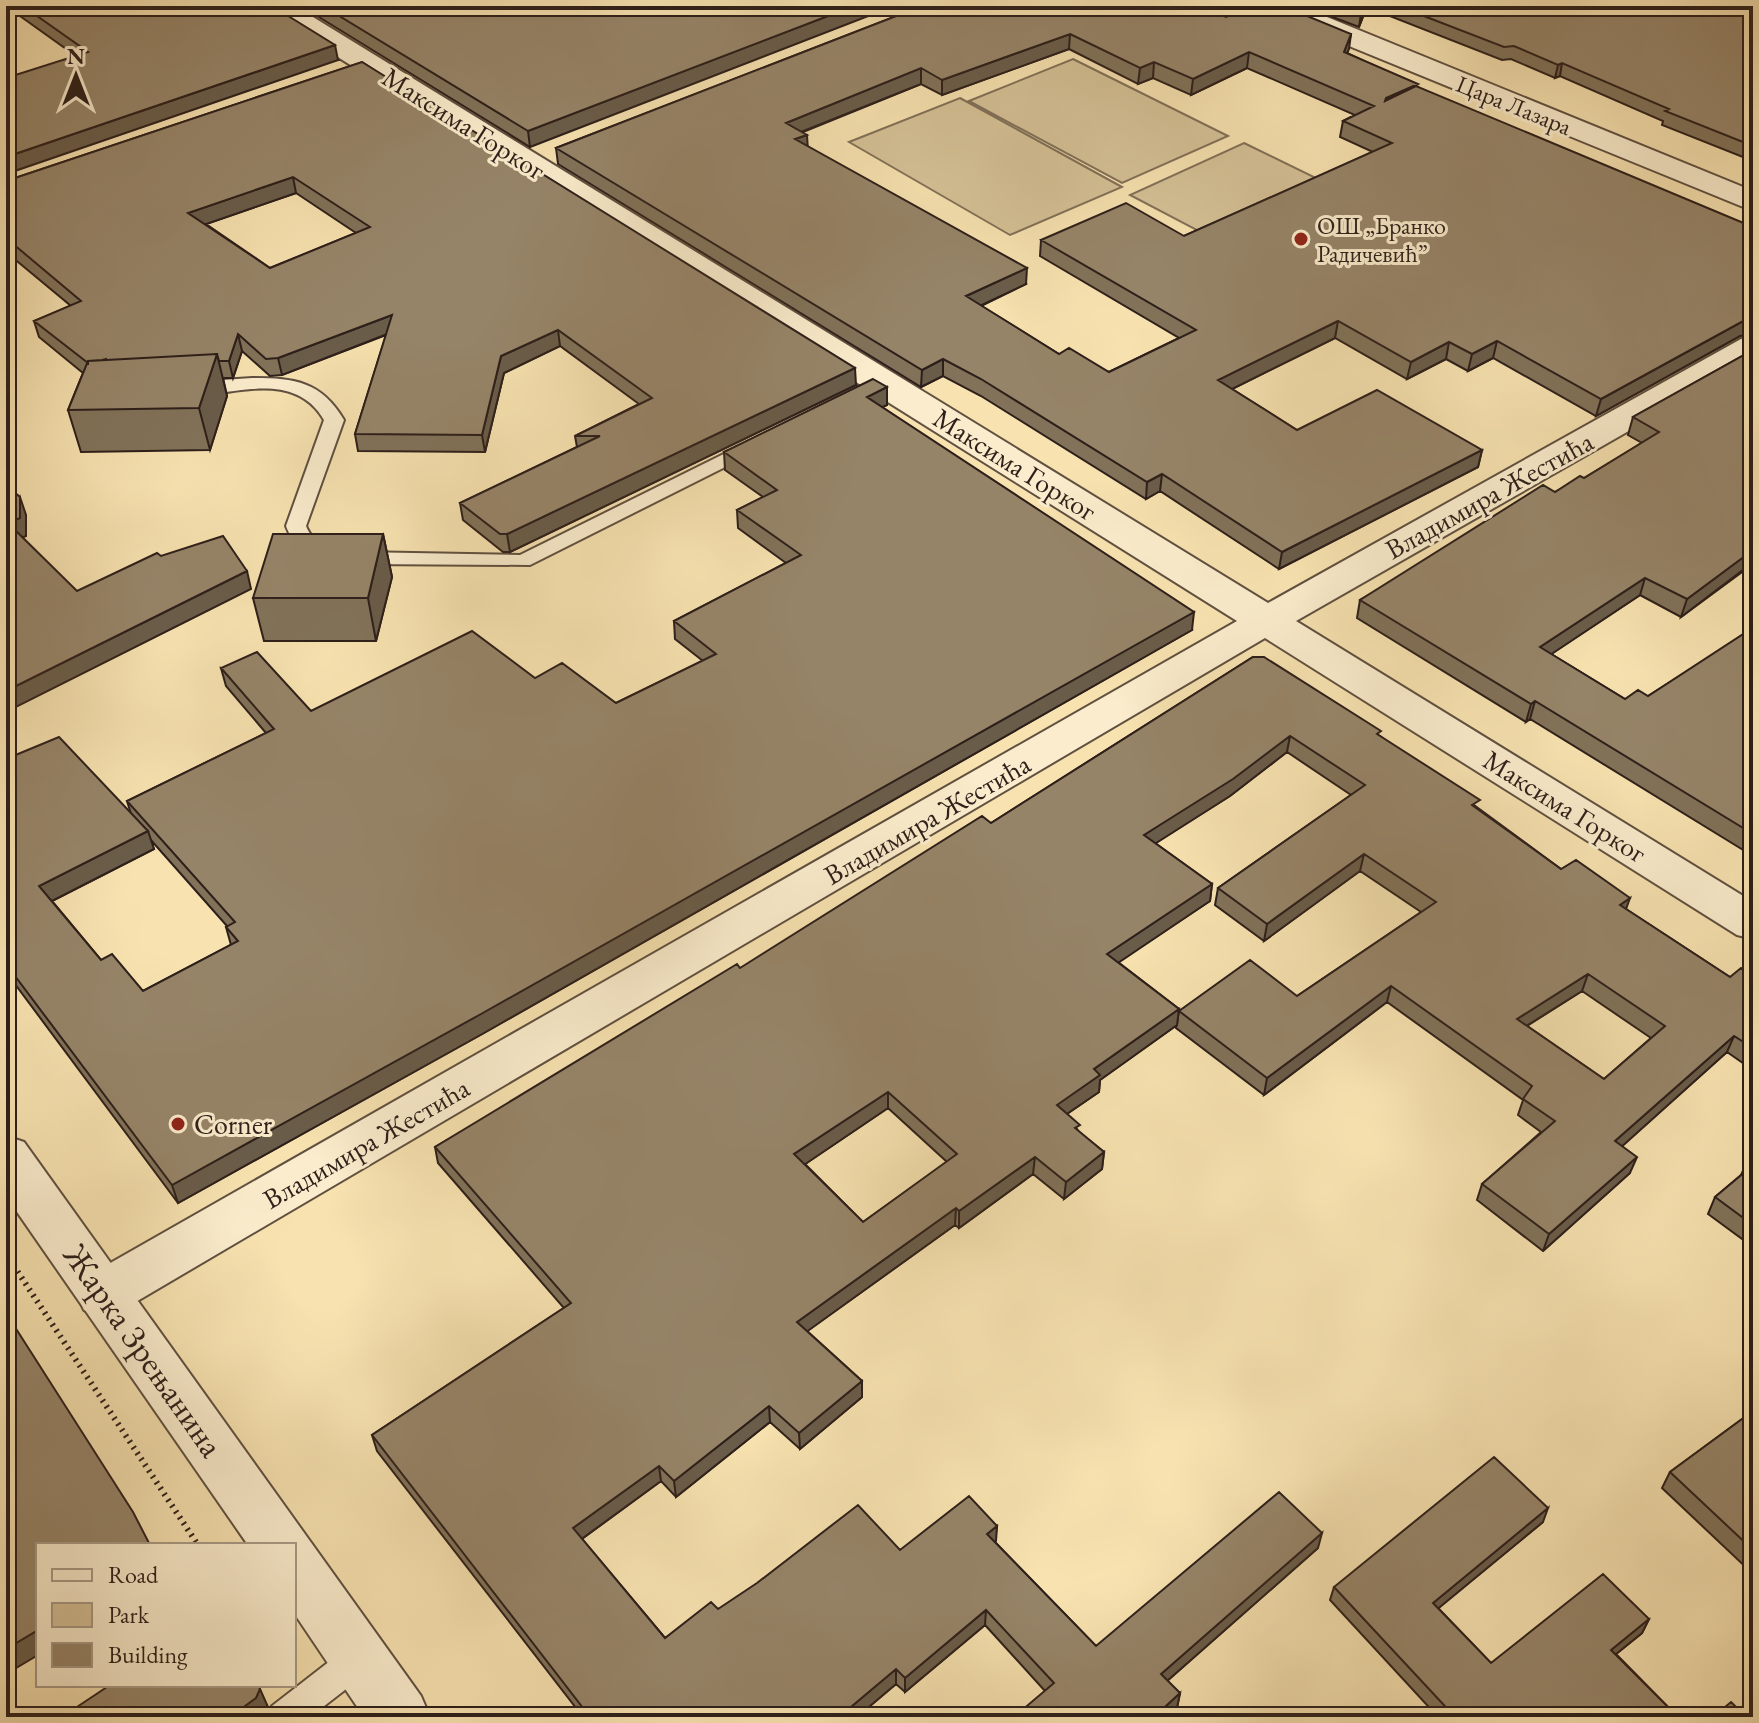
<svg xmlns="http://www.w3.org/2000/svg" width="1759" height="1723" font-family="'EB Garamond',serif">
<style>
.green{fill:#d5c196;stroke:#817058;stroke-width:2}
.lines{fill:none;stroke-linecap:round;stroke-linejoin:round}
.service-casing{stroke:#605040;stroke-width:4}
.minor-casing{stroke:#605040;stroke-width:4}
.tertiary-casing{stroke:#605040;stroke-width:4}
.path{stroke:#2d1f1a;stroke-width:6;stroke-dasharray:2 5;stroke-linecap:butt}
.service{fill:#faeccc;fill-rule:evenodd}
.minor{fill:#faeccc;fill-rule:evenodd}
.tertiary{fill:#faeccc;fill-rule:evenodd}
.wall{fill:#817259;stroke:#2d1f1a;stroke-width:2;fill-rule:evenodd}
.shaded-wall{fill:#695c49;stroke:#2d1f1a;stroke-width:2}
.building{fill:#968468;stroke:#2d1f1a;stroke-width:2;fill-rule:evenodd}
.poi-dot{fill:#8f2418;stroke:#faeccc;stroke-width:3}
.labels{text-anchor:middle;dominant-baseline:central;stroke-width:6;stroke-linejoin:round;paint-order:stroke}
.far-street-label{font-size:24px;fill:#2d1f1a;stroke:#faeccc}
.far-poi-label{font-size:24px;fill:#2d1f1a;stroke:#faeccc;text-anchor:start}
.street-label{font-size:28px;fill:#2d1f1a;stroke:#faeccc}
.poi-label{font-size:28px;fill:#2d1f1a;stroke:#faeccc;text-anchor:start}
.near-street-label{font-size:34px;fill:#2d1f1a;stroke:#faeccc}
</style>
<rect width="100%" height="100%" fill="#f7e2b0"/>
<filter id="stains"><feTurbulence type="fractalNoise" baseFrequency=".0025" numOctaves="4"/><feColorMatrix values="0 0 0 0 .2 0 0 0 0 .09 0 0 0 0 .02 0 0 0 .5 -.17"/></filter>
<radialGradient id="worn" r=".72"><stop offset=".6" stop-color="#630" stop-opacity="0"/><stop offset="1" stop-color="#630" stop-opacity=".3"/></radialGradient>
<!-- green -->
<path class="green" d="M1073 59 1228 136 1122 183 969 101Z
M960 98 1122 187 1010 235 849 142Z
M1244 143 1322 181 1208 236 1130 195Z"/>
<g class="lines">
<defs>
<path id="service" d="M252 378C294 378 321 381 344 420L306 526C313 543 322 541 331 554L328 558C306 564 293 544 286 526L324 420C288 358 204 411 183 388L192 382Z
M754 439 761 441 764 445 761 449 530 565 358 564 348 558 358 552 520 555Z
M360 1642 372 1647 376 1658 372 1669 310 1717H267L272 1706 348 1647Z"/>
<path id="minor" d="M262 6H295L1268 603 1741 339 1753 336V360L1296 621 1753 902V939L1737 935 1265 638 122 1310 103 1316 84 1310 77 1294 84 1278 1237 621 266 12Z
M1262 6H1300L1753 191V211L1266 12Z"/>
<path id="tertiary" d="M6 1136 24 1142 421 1696 430 1717H364L294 1613V1545H248L6 1196Z"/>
</defs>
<!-- service casing -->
<use href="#service" class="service-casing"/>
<!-- minor casing -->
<use href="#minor" class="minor-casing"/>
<!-- tertiary casing -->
<use href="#tertiary" class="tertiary-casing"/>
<!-- path -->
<path class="path" d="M6 1254 198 1545"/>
<!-- service -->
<use href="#service" class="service"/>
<!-- minor -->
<use href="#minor" class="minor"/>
<!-- tertiary -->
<use href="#tertiary" class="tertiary"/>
</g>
<!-- wall -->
<path class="wall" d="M6 6H272L338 60 76 56Z
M301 6H580L530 147Z
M922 6 1226 17 1351 34 1347 53 1417 86 1740 336 1596 416 1493 358 1468 371 1446 359 1407 379 1335 338 1232 389 1297 430 1482 450 1478 467 1279 569 1160 491 1146 499 981 396 943 376 921 387 558 164 556 148ZM1069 49 1138 84 1153 78 1191 95 1247 68 1355 115 1343 121 1340 137 1373 152 1184 236 1041 240 1040 256 1179 338 1109 372 1059 354 981 306 1026 284 807 146 803 132 921 84 942 95Z
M1303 6H1753V161L1662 125 1663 121 1560 76 1555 78 1511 59 1502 60 1367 7 1359 27Z
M362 62 856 385 510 552H503L463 520 460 503 577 447 575 436 639 404 560 346 504 373 485 452 358 451 355 434 386 335 282 375 270 376 242 351 233 378H223L227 396 210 450 81 452 68 410 83 373 39 337 34 321 71 306 6 252V181ZM296 193 356 233 270 268 206 224Z
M1753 350V564L1681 617 1640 595 1551 654 1625 699 1648 696 1753 630V856L1530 719 1526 722 1357 618 1360 600 1555 492 1584 478 1642 443 1628 435 1633 417Z
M887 387V405L882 407 1192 630 484 1033 178 1203 6 972V759L131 814 127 801 266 733 226 686 221 668 311 711 535 678 616 703 703 661 675 639 674 621 786 563 738 528 737 510 763 497 725 470 724 452ZM150 839 227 926 226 927 231 945 143 991 101 960 52 901 154 849Z
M383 534 392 577 376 641H264L253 598Z
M1253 657 1380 736 1561 869 1626 909 1730 977H1753V1070L1727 1052 1622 1146 1630 1173 1543 1251 1477 1200 1482 1184 1541 1132 1518 1115 1523 1100 1387 1002 1264 1095 1176 1028 1179 1011 1297 996 1421 912 1360 871 1264 941 1215 905 1218 888 1351 795 1287 752 1230 796 1155 843 1212 884 1210 901 1118 962 1179 1009 1177 1025 1100 1080 1099 1092 1067 1114 1079 1132 1104 1152 1102 1169 1064 1199 1033 1174 959 1228 955 1225 807 1331 862 1381V1397L800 1449 770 1422 676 1497 661 1481 582 1539 665 1638 718 1609 900 1550 997 1526 995 1542 1096 1646 1318 1548 1167 1681 1180 1693 1177 1708 1045 1691 985 1625 905 1692 896 1684 857 1717H583L377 1451 372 1435 564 1308 438 1163 435 1147 991 823ZM1582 991 1651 1038 1604 1079 1527 1026ZM888 1108 947 1162 863 1222 805 1164Z
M1753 1157V1247L1708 1214 1715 1197 1741 1175 1747 1162Z
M1753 1411V1574L1662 1488 1670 1472Z
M1543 1522 1438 1608 1491 1663 1649 1619 1642 1633 1616 1654 1678 1717H1438L1330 1600 1334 1587Z"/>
<!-- shaded-wall -->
<path class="shaded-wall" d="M854 6H894L530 147 528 131Z
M1364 6H1367L1359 27 1361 14Z
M1070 34 1069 49 942 95V80Z
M1351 34 1349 49 1341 67 1344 52Z
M335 45 338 60 6 174V157Z
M1249 52 1247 68 1191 95 1193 79Z
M1154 62 1153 78 1138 84 1140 68Z
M1562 63 1560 76 1555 78 1558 65Z
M921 68V84L786 138V123Z
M807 135 808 151 795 139Z
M293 177 296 193 192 229 188 213Z
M1027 268 1026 284 965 313 966 296Z
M392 315 395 331 282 375 278 358Z
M1753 318V334L1740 336 1596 416 1601 399 1745 320Z
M1338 321 1335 338 1216 397 1218 380Z
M558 330 560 346 504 373 485 452 482 435 501 356Z
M238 334 242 351 233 378 229 361Z
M1497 341 1493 358 1468 371 1472 354Z
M1449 342 1446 359 1407 379 1411 362Z
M217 354 227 396 210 450 199 408Z
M943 359V376L921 387 922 370Z
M855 368 856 385 510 552 507 534Z
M887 387V405L867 415V397Z
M1482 450 1478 467 1279 569 1282 552Z
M1162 474 1160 491 1146 499 1147 482Z
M20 497 26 515V536L14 541 8 523Z
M383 534 392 577 376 641 368 598Z
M1753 550 1752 563 1681 617 1687 599Z
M247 571 251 589 6 712V691Z
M1645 578 1640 595 1535 665 1540 647Z
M1194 612 1192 630 484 1033 178 1203 172 1185Z
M1535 701 1530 719 1526 722 1531 704Z
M1290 736 1287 752 1230 796 1142 852 1144 835Z
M148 831 154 849 46 904 39 886Z
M1364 854 1360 871 1264 941 1267 924Z
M1212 884 1210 901 1106 971 1107 954Z
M1630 898 1624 915 1620 905Z
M1588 974 1582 991 1512 1035 1517 1019Z
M1391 986 1387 1002 1264 1095 1267 1078Z
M1179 1009 1177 1025 1100 1080 1099 1092 1055 1122 1057 1105 1094 1069Z
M1734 1036 1727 1052 1609 1158 1615 1141Z
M888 1092V1108L795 1171 794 1154Z
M1104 1152 1102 1169 1064 1199 1066 1182Z
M1035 1157 1033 1174 959 1228V1211Z
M1637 1157 1630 1173 1543 1251 1549 1234Z
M956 1208 955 1225 798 1338 797 1322Z
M862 1381V1397L800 1449 799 1433Z
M769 1406 770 1422 676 1497 674 1481Z
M659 1466 661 1481 576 1543 573 1528Z
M1548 1508 1543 1522 1429 1616 1433 1603Z
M997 1526 996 1541 986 1549 987 1534Z
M1322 1533 1318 1548 1158 1689 1161 1674Z
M986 1610 985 1625 905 1692V1678Z
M1649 1619 1642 1633 1605 1663 1611 1650Z
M38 1630V1655L6 1674V1649Z
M896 1669V1684L857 1717H839Z
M260 1689 268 1707 264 1716 230 1717Z
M1180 1693 1177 1708 1167 1717H1154Z"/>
<!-- building -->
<path class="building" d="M23 6H272L335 45 6 157V78L88 52Z
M323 6H580L584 9 594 6H854L528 131Z
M922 6H1201L1226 17 1253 6H1283L1351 34 1344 52 1418 84 1386 98 1385 101 1416 86 1753 227V318L1745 320 1601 399 1497 341 1472 354 1449 342 1411 362 1338 321 1218 380 1297 430 1377 390 1482 450 1282 552 1162 474 1147 482 981 379 943 359 922 370 556 148ZM1070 34 1140 68 1154 62 1193 79 1249 52 1374 106 1343 121 1392 143 1184 236 1126 203 1041 240 1196 330 1109 372 1069 348 1059 354 966 296 1027 268 795 139 807 135 786 123 921 68 942 80Z
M1339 6H1364L1361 14Z
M1398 6H1753V146L1665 111 1669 109 1562 63 1558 65 1514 46 1504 47Z
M362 62 855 368 507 534H500L460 503 600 436H575L652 398 558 330 501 356 482 435 355 434 392 315 278 358 266 359 238 334 229 361H219L217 354 106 360V359L102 360 88 361V363L34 321 81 301 6 238V181ZM293 177 370 227 270 268 188 213Z
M1753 350V550L1687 599 1645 578 1540 647 1625 699 1638 690 1648 696 1751 629 1753 630V834L1535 701 1531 704 1360 600 1543 485 1555 492 1580 476 1584 478 1659 432 1633 417Z
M217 354 199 408 68 410 88 361Z
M873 379 887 387 867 397 1194 612 481 1014 172 1185 6 964V759L59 737 148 831 39 886 101 960 112 954 143 991 238 941 226 927 235 922 127 801 274 729 221 668 257 652 311 711 472 631 535 678 562 663 616 703 716 654 674 621 801 555 737 510 777 490 724 452Z
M6 485 20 497V518L8 523 77 591 157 553 161 556 223 536 247 571 6 691Z
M273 534H383L368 598H253Z
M1253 657H1264L1381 731 1377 734 1480 800 1472 805 1561 869 1576 860 1630 898 1620 905 1730 977 1741 968 1753 977V1048L1734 1036 1615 1141 1637 1157 1549 1234 1482 1184 1555 1121 1523 1099 1532 1086 1391 986 1267 1078 1179 1011 1250 960 1297 996 1436 902 1364 854 1267 924 1218 888 1365 785 1290 736 1233 779 1144 835 1212 884 1107 954 1179 1009 1094 1069 1100 1075 1057 1105 1080 1125 1075 1128 1104 1152 1066 1182 1035 1157 959 1211 956 1208 797 1322 862 1381 799 1433 769 1406 674 1481 659 1466 573 1528 665 1638 711 1602 718 1609 757 1583 858 1505 900 1550 969 1496 997 1526 987 1534 1096 1646 1279 1492 1322 1533 1161 1674 1180 1693 1154 1717H1014L1054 1683 986 1610 905 1678 896 1669 839 1717H590L372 1435 571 1303 435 1147 737 964 740 968 982 816 991 823ZM1588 974 1665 1026 1604 1079 1517 1019ZM888 1092 957 1154 863 1222 794 1154Z
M1753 1157V1225L1715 1197 1752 1166 1747 1162Z
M6 1313 133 1512 150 1545H38V1630L6 1649Z
M1753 1411V1550L1670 1472Z
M1494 1457 1548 1508 1433 1603 1491 1663 1603 1574 1649 1619 1611 1650 1678 1717H1455L1334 1587Z
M110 1685H258L260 1689 256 1698 230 1717H62Z
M1731 1702 1746 1717H1713Z"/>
<!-- markers -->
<g class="poi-dot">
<circle cx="1301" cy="239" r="8"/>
<circle cx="178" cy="1124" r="8"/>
</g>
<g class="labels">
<!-- far-street labels -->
<g class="far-street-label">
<text transform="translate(1514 105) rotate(22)">Цара Лазара</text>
</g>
<!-- far-poi labels -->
<g class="far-poi-label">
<text x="1317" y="225">ОШ „Бранко<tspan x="1317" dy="28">Радичевић”</tspan></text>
</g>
<!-- street labels -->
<g class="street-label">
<text transform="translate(464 123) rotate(32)">Максима Горког</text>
<text transform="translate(1015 464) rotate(32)">Максима Горког</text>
<text transform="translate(1489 495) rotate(-29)">Владимира Жестића</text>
<text transform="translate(1565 806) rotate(32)">Максима Горког</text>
<text transform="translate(927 819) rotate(-30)">Владимира Жестића</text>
<text transform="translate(366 1143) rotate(-30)">Владимира Жестића</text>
</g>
<!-- poi labels -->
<g class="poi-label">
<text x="194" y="1124">Corner</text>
</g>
<!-- near-street labels -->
<g class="near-street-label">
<text transform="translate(144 1350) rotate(55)">Жарка Зрењанина</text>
</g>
</g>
<!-- margin -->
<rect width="1759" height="1723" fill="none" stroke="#f7e2b0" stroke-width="32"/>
<rect x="8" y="8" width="1743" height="1707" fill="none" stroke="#2d1f1a" stroke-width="4"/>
<rect x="16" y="16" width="1727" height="1691" fill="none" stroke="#2d1f1a" stroke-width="2"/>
<!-- legend -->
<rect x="36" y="1543" width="260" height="144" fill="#faeccc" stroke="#a89a85" stroke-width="2"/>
<rect x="52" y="1569" width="40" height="12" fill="#faeccc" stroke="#a89a85" stroke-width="2"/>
<text x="108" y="1583" font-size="24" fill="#2d1f1a">Road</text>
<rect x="52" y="1603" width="40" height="24" fill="#d5c196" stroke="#a89a85" stroke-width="2"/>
<text x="108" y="1623" font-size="24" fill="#2d1f1a">Park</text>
<rect x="52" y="1643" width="40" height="24" fill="#968468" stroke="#a89a85" stroke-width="2"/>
<text x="108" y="1663" font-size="24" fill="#2d1f1a">Building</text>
<!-- north arrow -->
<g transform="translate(76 76)" stroke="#faeccc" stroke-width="6" paint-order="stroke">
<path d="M0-6L14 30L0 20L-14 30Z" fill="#2d1f1a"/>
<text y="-12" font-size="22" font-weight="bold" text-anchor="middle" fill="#2d1f1a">N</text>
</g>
<rect width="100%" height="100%" filter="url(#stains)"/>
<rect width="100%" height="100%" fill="url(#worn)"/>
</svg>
